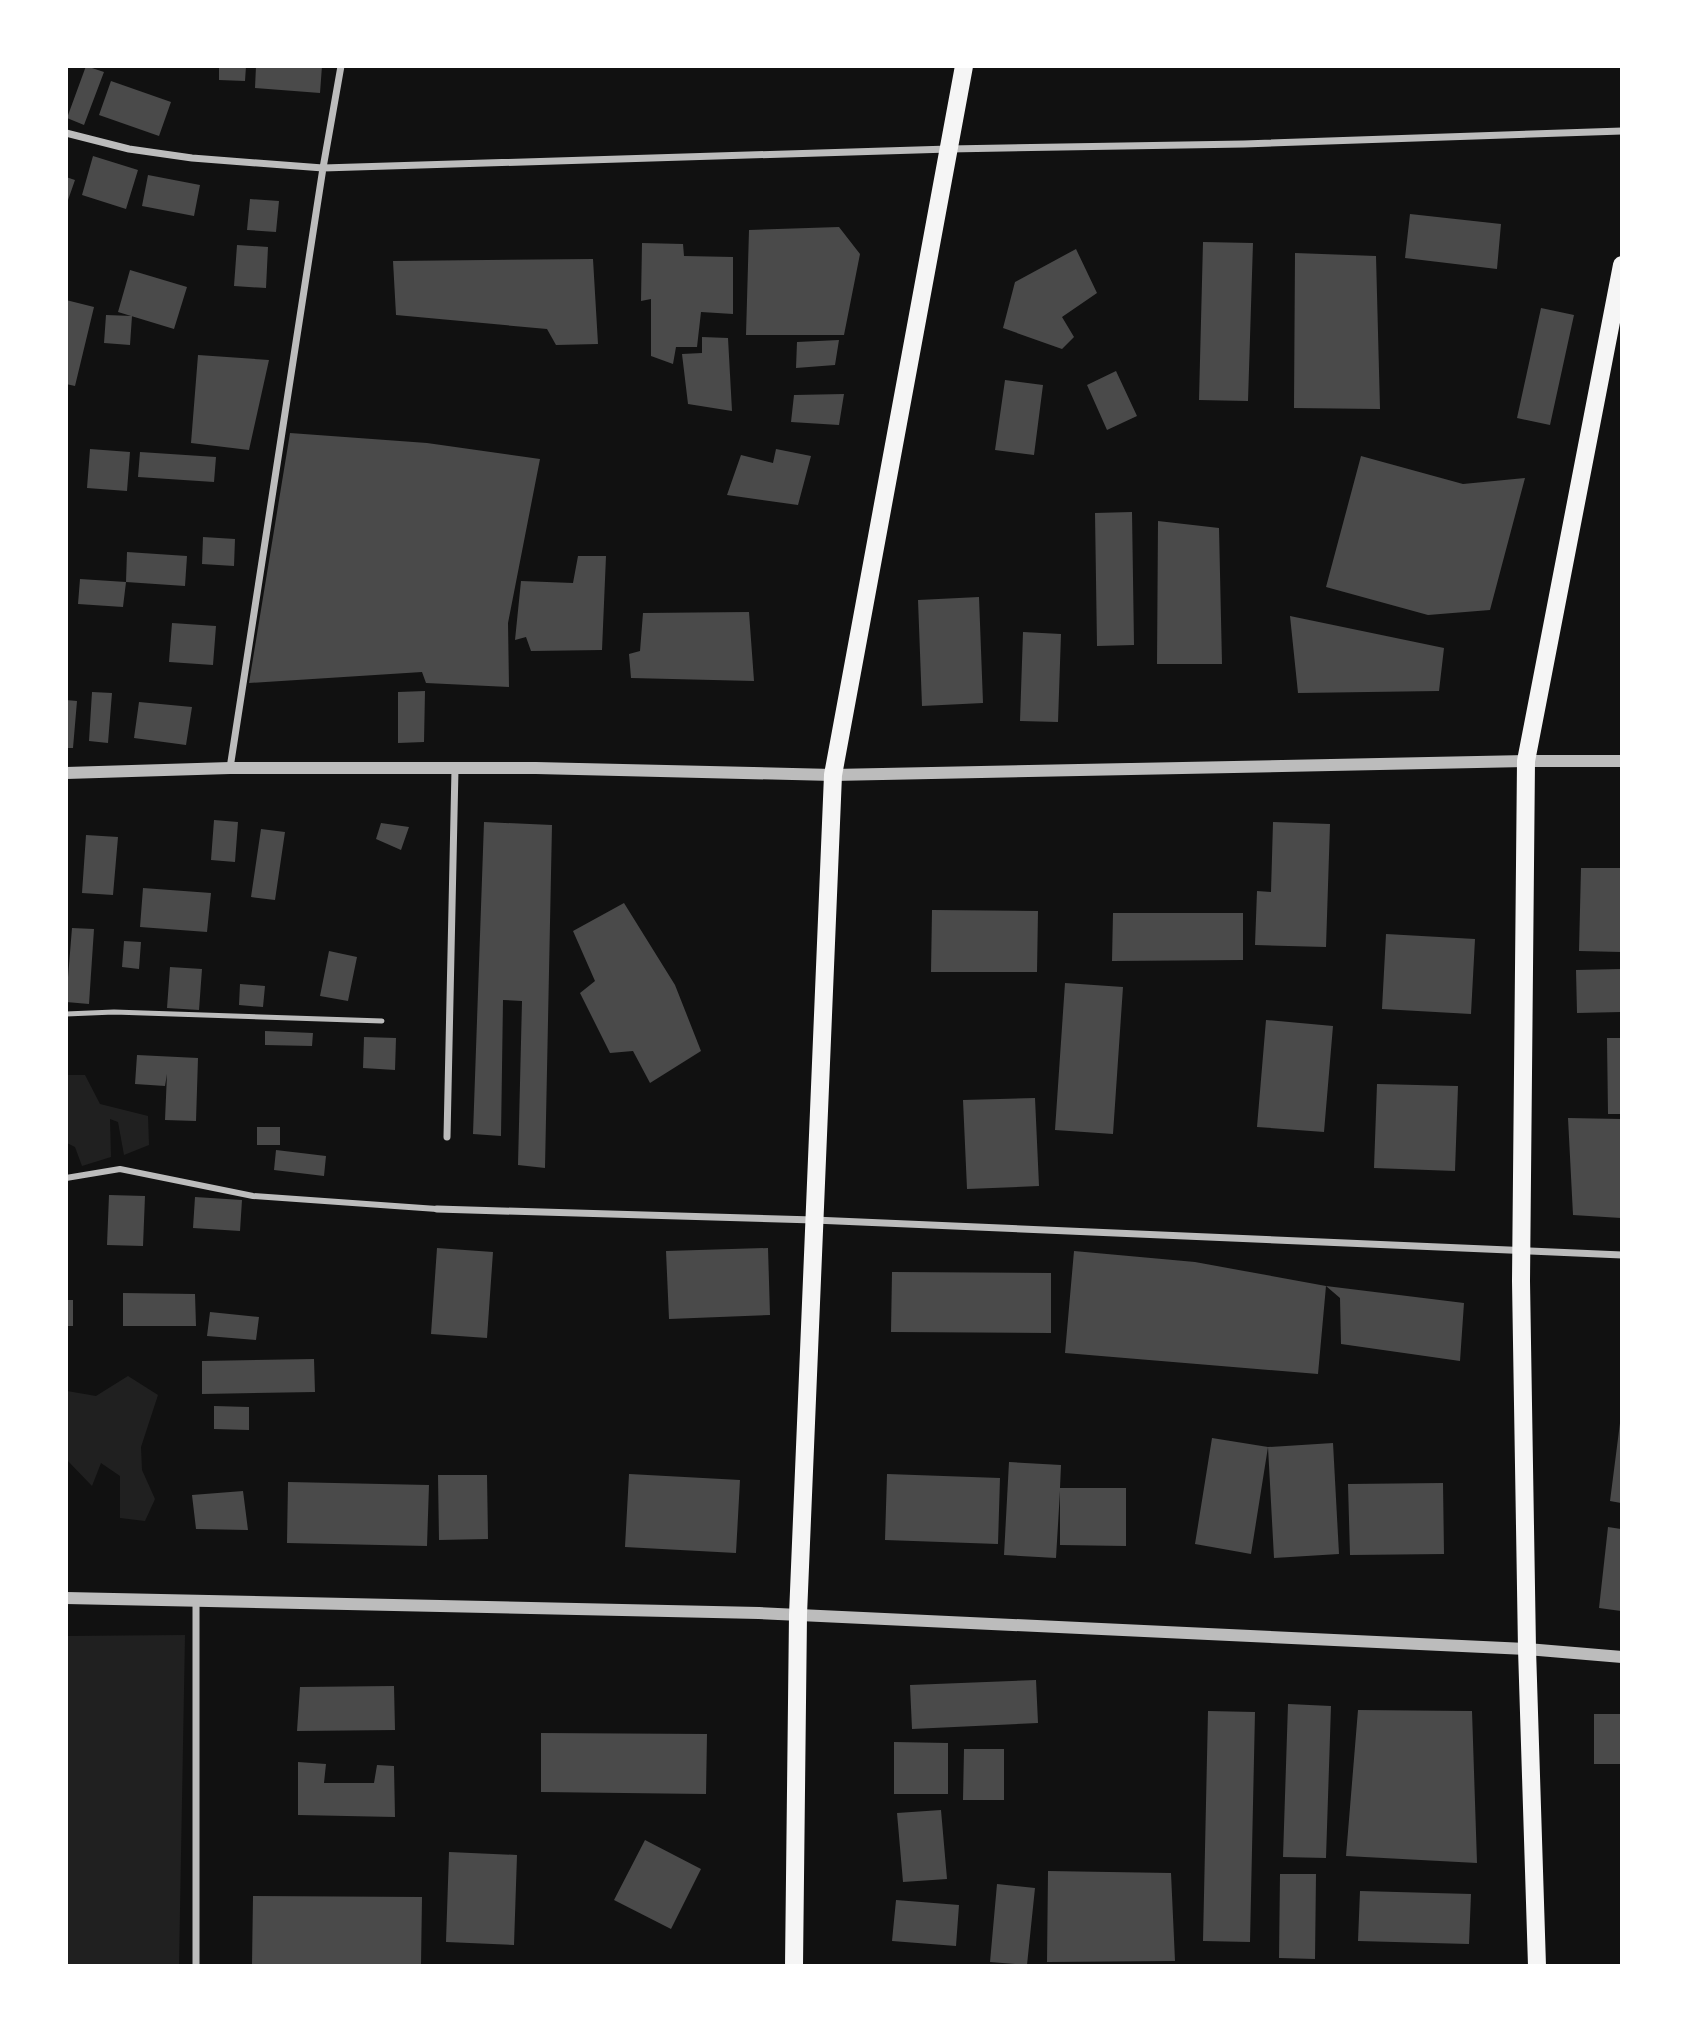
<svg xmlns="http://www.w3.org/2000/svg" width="1688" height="2032" font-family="'Zilla Slab',serif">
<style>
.green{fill:#202020}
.building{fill:#4a4a4a}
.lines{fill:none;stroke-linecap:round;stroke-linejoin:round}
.service{stroke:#bcbcbc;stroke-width:5}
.pedestrian{stroke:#bcbcbc;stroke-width:6}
.minor{stroke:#bcbcbc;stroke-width:7}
.tertiary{stroke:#bcbcbc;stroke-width:12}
.primary{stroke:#f5f5f5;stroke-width:18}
</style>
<rect width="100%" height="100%" fill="#111"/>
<!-- green -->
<path class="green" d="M66 1075H85L100 1104 148 1116 149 1145 124 1155 118 1122 110 1119 111 1157 82 1166 75 1147 67 1143Z
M128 1376 158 1395 141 1447 142 1470 155 1499 145 1521 120 1518V1476L101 1463 92 1486 67 1460V1391L96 1396Z
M185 1635 179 1965H67V1636Z"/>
<!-- building -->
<path class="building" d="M86 66 104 72 84 125 67 118Z
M219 66H246L245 81 219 80Z
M256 66H322L320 93 255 88Z
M111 81 171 102 159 136 99 115Z
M93 156 138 170 126 209 82 195Z
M148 175 200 185 194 216 142 206Z
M66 177 75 180 67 203H66Z
M250 199 279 201 276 232 247 230Z
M1410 214 1501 224 1497 269 1405 258Z
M839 227 860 254 844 335H746L749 230Z
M1203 242 1253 243 1248 401 1199 400Z
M642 243 683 244 684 256 733 257V314L701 312 697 347H676L673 364 651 356V299L641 301Z
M237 245 268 247 266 288 234 286Z
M1076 249 1097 293 1062 317 1074 337 1062 349 1003 328 1015 282Z
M1295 253 1376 256 1380 409 1294 408Z
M593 259 598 344 556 345 547 329 396 315 393 261Z
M130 270 187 287 174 329 118 312Z
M66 300 94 307 75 386 66 384Z
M1541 308 1574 315 1550 425 1517 418Z
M106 315 132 316 130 345 104 343Z
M702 337 728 338 732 411 688 404 682 354 702 353Z
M839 340 835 365 796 368 797 342Z
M198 355 269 360 249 450 191 443Z
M1116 371 1137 416 1107 430 1087 385Z
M1005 380 1043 385 1034 455 995 450Z
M844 394 839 425 791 422 794 395Z
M290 433 427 443 540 459 508 623 509 687 426 683 422 672 249 683Z
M90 449 130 452 127 491 87 488Z
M776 449 811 456 798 505 727 495 741 455 773 463Z
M140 452 216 457 214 482 138 477Z
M1361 456 1463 484 1525 478 1490 610 1428 615 1326 587Z
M1132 512 1134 645 1097 646 1095 513Z
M1158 521 1219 528 1222 664H1157Z
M203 537 235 539 234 566 202 564Z
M127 552 187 556 185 586 126 582 123 607 78 604 80 579 126 582Z
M578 556H606L602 650 531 651 526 637 515 640 521 581 573 583Z
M979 597 983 703 922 706 918 600Z
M749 612 754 681 631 678 629 654 640 651 643 613Z
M1290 616 1444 648 1439 691 1298 693Z
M172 623 216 626 213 665 169 662Z
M1023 632 1061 634 1058 722 1020 721Z
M425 691 424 742 398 743V692Z
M92 692 112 693 108 743 89 741Z
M66 700 77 701 73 748H66Z
M139 702 192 707 186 745 134 738Z
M214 820 238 822 235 862 211 860Z
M484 822 552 825 545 1168 518 1165 522 1001 503 1000 501 1136 473 1134Z
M1273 822 1330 824 1326 947 1255 945 1257 891 1271 892Z
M381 823 409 827 401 850 376 839Z
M261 829 285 832 275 900 251 897Z
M86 835 118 837 113 895 82 893Z
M1581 868H1621V952L1579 951Z
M143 888 211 893 207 932 140 927Z
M624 903 675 985 701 1051 650 1083 633 1051 610 1053 580 993 595 981 573 931Z
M932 910 1038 911 1037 972H931Z
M1113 913H1243V960L1112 961Z
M72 928 94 929 89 1004 66 1002Z
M1386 934 1475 939 1471 1014 1382 1009Z
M124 941 141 942 139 969 122 967Z
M329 951 357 957 348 1001 320 996Z
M170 967 202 969 199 1010 167 1008Z
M1621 969V1012L1577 1013 1576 970Z
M1065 983 1123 987 1113 1134 1055 1130Z
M240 984 265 986 263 1007 239 1005Z
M1266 1020 1333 1026 1324 1132 1257 1127Z
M265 1031 313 1033 312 1046 265 1045Z
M364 1037 396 1038 395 1070 363 1068Z
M1607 1038H1621V1114H1608Z
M137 1055 198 1058 196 1121 165 1120 167 1074 165 1086 135 1084Z
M1377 1084 1458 1086 1455 1171 1374 1168Z
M1035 1098 1039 1186 967 1189 963 1100Z
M1568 1118 1621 1119V1218L1573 1215Z
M257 1127H280V1145H257Z
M276 1150 326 1156 324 1176 274 1170Z
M109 1195 145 1196 143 1246 107 1245Z
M195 1197 242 1200 240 1231 193 1228Z
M437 1248 493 1252 487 1338 431 1334Z
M768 1248 770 1315 669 1319 666 1251Z
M1074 1251 1195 1262 1326 1286 1318 1374 1065 1353Z
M892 1272 1051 1273V1333L891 1332Z
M1326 1286 1464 1303 1460 1361 1341 1344 1340 1298Z
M123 1293 195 1294 196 1326H123Z
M66 1300H73V1326H66Z
M210 1312 259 1317 256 1340 207 1336Z
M314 1359 315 1392 202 1394V1361Z
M214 1406 249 1407V1430L214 1429Z
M1620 1423H1621V1503L1610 1501Z
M1212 1438 1268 1447 1251 1554 1195 1544Z
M1333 1443 1339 1554 1274 1558 1268 1447Z
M1009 1462 1061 1465 1060 1488H1126V1546L1060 1545V1491L1056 1558 1004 1555Z
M629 1474 740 1480 736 1553 625 1547Z
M887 1474 1000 1478 998 1544 885 1540Z
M438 1475H487L488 1539 439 1540Z
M288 1482 429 1485 427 1546 287 1543Z
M1443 1483 1444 1554 1350 1555 1348 1484Z
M243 1491 248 1530 196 1529 192 1495Z
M1608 1527 1621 1529V1611L1599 1608Z
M1036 1680 1038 1723 912 1729 910 1685Z
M394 1686 395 1730 297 1731 300 1687Z
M1288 1704 1331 1706 1326 1858 1283 1857Z
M1358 1710 1472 1711 1477 1863 1346 1856Z
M1208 1711 1255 1712 1250 1942 1203 1941Z
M1594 1714H1621V1764H1594Z
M541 1733 707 1734 706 1794 541 1792Z
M894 1742 948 1743V1794H894Z
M964 1749H1004V1800H963Z
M298 1762 326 1764 324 1783H374L377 1765 394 1766 395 1817 298 1815Z
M941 1810 947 1879 903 1882 897 1813Z
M645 1840 701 1869 671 1929 614 1900Z
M449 1852 517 1855 514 1945 446 1942Z
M1048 1871 1171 1873 1175 1961 1047 1962Z
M1280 1874H1316L1315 1959 1279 1958Z
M997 1884 1035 1888 1027 1965 990 1962Z
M1360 1891 1471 1894 1469 1944 1358 1941Z
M253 1896 422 1897 421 1965H252Z
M896 1900 959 1905 956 1946 892 1941Z"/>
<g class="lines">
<!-- service -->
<path class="service" d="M66 1014 114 1012 382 1021"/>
<!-- pedestrian -->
<path class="pedestrian" d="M66 1178 120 1169 253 1196 437 1209"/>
<!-- minor -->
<path class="minor" d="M66 133 129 149 192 158 323 168 949 149 1244 144 1622 131
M230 768 323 168 341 66
M447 1137 455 769
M437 1209 814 1220 1622 1255
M196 1966V1602"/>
<!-- tertiary -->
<path class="tertiary" d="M66 773 230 768H536L833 775 1526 761H1622
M66 1598 759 1613 1527 1649 1622 1657"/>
<!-- primary -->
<path class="primary" d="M794 1966 798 1615 833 775 964 66
M1537 1966 1527 1649 1521 1281 1526 761 1622 265"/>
</g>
<!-- border -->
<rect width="1688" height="2032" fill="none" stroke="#ffffff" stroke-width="136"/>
</svg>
